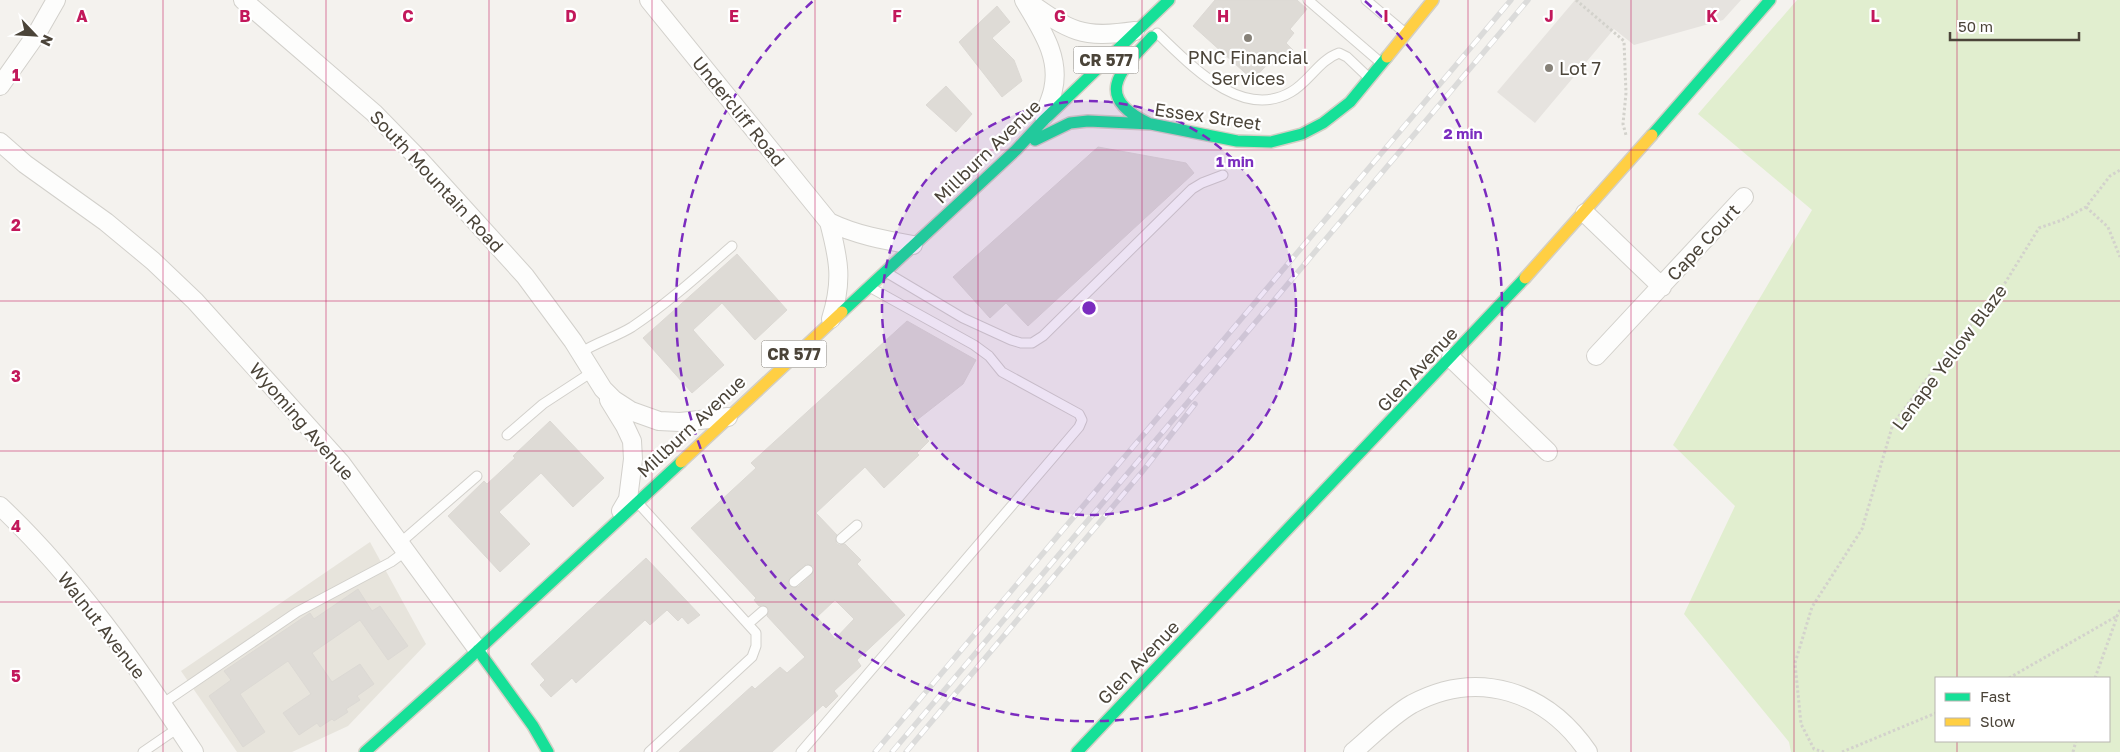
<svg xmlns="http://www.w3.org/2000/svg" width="2120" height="752" font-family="'Golos Text',sans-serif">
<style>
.residential{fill:#e7e4dc}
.green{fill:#e1eecf;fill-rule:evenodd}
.parking{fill:#e6e3df}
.building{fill:#dedbd6;stroke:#dcd9d4;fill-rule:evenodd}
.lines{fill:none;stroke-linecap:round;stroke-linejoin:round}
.lane-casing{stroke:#d2d0cb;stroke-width:11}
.street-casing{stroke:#d2d0cb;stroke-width:20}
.fast-casing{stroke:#d3cfc5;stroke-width:14}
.slow-casing{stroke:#d3cfc5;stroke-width:14}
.path{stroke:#d3d2cc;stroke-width:3;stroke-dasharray:2.5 2.5;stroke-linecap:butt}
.lane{stroke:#fdfdfc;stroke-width:9}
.street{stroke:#fdfdfc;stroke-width:18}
.fast{stroke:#16e098;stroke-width:11}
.slow{stroke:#ffcf43;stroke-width:11}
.rail-casing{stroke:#dbdbda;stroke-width:5.5}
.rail{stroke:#fff;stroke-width:4;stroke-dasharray:11;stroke-linecap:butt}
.grid{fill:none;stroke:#c2185b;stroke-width:1;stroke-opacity:0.55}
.ring{fill:none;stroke:#7b2cbf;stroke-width:2.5;stroke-dasharray:9 6}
.poi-dot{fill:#868178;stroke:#fff;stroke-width:2}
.labels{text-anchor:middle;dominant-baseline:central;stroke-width:4.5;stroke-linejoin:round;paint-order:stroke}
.shield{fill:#fff;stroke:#817c74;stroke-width:1}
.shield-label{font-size:16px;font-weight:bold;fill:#4b4439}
.poi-label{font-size:18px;fill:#4b4439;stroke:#fff}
.street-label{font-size:18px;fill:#4b4439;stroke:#fff}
.grid-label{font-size:16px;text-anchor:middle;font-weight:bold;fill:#c2185b;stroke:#fff;stroke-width:4.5;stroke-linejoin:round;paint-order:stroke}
.centre{fill:#7b2cbf;stroke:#fff;stroke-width:2.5}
.ring-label{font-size:15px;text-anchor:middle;font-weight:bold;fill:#7b2cbf;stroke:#fff;stroke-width:4.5;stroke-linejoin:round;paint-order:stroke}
</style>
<rect width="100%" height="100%" fill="#f4f2ee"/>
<!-- residential -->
<path class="residential" d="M370 542 426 644 348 726 292 752H237L181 671Z"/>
<!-- green -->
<path class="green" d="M1797 0H2120V752H1791L1789 742 1684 614 1735 506 1673 445 1812 210 1698 114ZM1936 678H2109V741H1936Z"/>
<!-- parking -->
<path class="parking" d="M1575 0H1741L1723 20 1634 45 1614 29 1535 123 1497 92Z"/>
<!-- building -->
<path class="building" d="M1215 0H1297L1307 9 1290 29 1294 33 1286 43 1293 50 1280 65 1272 59 1253 80 1193 26Z
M997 6 1010 22 992 38 1014 60 1022 81 1002 97 959 42Z
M946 86 972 114 956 132 926 105Z
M1098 147 1186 163 1194 173 1028 326 1006 303 990 318 953 277Z
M737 254 787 310 755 340 722 303 693 330 724 365 692 393 643 338Z
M907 321 976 360 963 384 913 423 929 441 917 453 919 455 884 488 865 467 816 513 837 535 836 543 839 545 845 544 861 560 857 564 905 615 857 660 861 666 834 691 838 696 826 708 823 705 772 752H679L752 686 755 689 780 667 787 673 805 657 767 616 769 610 767 607 762 605 759 606 754 600 756 598 691 528 756 468 751 463ZM806 564 813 566 812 574 798 587 790 586 788 583 790 578ZM835 600 854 619 835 639 817 617Z
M550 421 604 478 573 507 541 473 499 512 530 544 500 572 448 516 484 481 487 484 515 458 513 456Z
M646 558 700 615 688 624 682 617 678 621 667 610 650 625 645 620 576 683 572 678 551 697 540 685 545 680 531 664Z
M358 589 372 611 380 606 408 646 388 660 360 620 312 653 332 682 360 664 374 684 357 696 360 700 346 709 348 712 334 721 332 719 320 727 317 723 299 735 283 713 311 694 288 661 240 694 265 732 243 747 209 696 231 680 224 671 310 613 314 619Z"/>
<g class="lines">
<defs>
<path id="lane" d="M1308 0 1380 62
M1366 0 1404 32
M1157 33C1190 64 1241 121 1291 92 1309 82 1319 60 1339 53L1347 57 1367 76
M889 274 963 318 1011 340 1021 343H1032L1043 336 1192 189 1202 183 1223 175
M580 353C597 342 616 337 632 327 668 303 700 274 732 246
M507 435 543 404 592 372
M639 504 756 633V646L752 657 649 752
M841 539 857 525
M400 543 477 476
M794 582 808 570
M748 624 763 611
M162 704 297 612 391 562 406 551
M143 752 178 728
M801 752 1079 427 1082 420 1079 414 1002 372 989 356 974 345 873 289"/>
<path id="street" d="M243 0 374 113 418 158 525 276 573 341 603 389 614 400 631 411 659 421 680 422 728 417
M649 0 829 222C856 235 884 240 913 245
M1024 0C1040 28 1061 56 1053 90 1051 99 1047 107 1044 116
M1027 1C1070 31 1081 39 1135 31
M0 86 36 35 56 0
M0 142 25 164 106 222 153 261 195 301 341 463 478 650
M1585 213 1662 287
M829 222C839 260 843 281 831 319
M1596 356 1744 197
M1451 358 1548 452
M609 400 625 426 632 441 633 459 628 499 621 511
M0 506C76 578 137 665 194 752
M1353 752C1372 736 1391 716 1412 704 1479 668 1547 692 1588 752"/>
<path id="fast" d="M1148 123C1092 96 1121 70 1152 37
M1652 135 1770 0
M1035 140 1070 123 1088 121 1151 124 1237 141 1271 142 1302 134 1323 123 1350 102 1387 57
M842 312 1016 150 1043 121 1169 0
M478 650 533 726 548 752
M365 752 462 665 681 462
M1077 752 1525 278"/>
<path id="slow" d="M1387 57 1433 0
M1525 278 1652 135
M681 462 842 312"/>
</defs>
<!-- lane casing -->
<use href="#lane" class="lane-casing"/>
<!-- street casing -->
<use href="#street" class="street-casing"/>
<!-- fast casing -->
<use href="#fast" class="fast-casing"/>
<!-- slow casing -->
<use href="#slow" class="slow-casing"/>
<!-- path -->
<path class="path" d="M1576 0 1624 41 1626 93 1623 124 1626 135
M2086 207 2108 227 2120 257
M2120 610 2117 616 2120 614
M2009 678 2117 616
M2095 678 2117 617
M1824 752 1814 749 1801 724 1795 663 1812 607 1862 529 1893 424 1925 381 2005 283 2039 228 2062 220 2086 207 2110 176 2120 170
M1842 752 1936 713
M2073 752 2076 741"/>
<!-- lane -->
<use href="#lane" class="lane"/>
<!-- street -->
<use href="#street" class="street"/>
<!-- fast -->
<use href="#fast" class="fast"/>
<!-- slow -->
<use href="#slow" class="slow"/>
<defs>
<path id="rail" d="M875 752 1511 0
M892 752 1528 0
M906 752 1142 472 1195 404"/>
</defs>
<!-- rail casing -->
<use href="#rail" class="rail-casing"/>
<!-- rail -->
<use href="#rail" class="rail"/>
</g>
<!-- grid -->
<path class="grid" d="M163 0V752M326 0V752M489 0V752M652 0V752M815 0V752M978 0V752M1142 0V752M1305 0V752M1468 0V752M1631 0V752M1794 0V752M1957 0V678M0 150H2120M0 301H2120M0 451H2120M0 602H2120M1957 741V752"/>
<!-- distance rings -->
<circle cx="1089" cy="308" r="207" fill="#7b2cbf" fill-opacity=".12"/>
<g class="ring">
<circle cx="1089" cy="308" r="207"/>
<path d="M1365 1A413 413 0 1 1 813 1"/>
</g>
<!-- markers -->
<g class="poi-dot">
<circle cx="1248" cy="38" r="5"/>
<circle cx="1549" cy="68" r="5"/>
</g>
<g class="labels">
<!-- shield labels -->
<g class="shield">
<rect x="1073.5" y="46.5" width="65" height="27" rx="4"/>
<rect x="761.5" y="340.5" width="65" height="27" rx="4"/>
</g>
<g class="shield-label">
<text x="1106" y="60">CR 577</text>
<text x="794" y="354">CR 577</text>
</g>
<!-- poi labels -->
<g class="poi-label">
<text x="1248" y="57">PNC Financial<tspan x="1248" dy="21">Services</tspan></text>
<text x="1559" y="68" text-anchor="start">Lot 7</text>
</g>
<!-- street labels -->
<g class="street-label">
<text transform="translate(739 111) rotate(51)">Undercliff Road</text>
<text transform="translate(1208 116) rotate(8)">Essex Street</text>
<text transform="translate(987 151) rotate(-44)">Millburn Avenue</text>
<text transform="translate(437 181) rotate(47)">South Mountain Road</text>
<text transform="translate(1703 242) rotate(-47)">Cape Court</text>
<text transform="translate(1949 357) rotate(-53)">Lenape Yellow Blaze</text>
<text transform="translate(1417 369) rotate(-47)">Glen Avenue</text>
<text transform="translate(302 421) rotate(49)">Wyoming Avenue</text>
<text transform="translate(691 426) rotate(-43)">Millburn Avenue</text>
<text transform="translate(102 625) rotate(52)">Walnut Avenue</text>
<text transform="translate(1138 662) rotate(-46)">Glen Avenue</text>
</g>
</g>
<g class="grid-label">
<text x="82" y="22">A</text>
<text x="245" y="22">B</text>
<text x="408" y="22">C</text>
<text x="571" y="22">D</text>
<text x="734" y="22">E</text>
<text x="897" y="22">F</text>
<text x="1060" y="22">G</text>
<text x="1223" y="22">H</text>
<text x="1386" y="22">I</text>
<text x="1549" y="22">J</text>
<text x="1712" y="22">K</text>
<text x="1875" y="22">L</text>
<text x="16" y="81">1</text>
<text x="16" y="231">2</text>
<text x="16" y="382">3</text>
<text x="16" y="532">4</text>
<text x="16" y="682">5</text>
</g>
<circle cx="1089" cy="308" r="8" class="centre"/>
<g class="ring-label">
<text x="1463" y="139">2 min</text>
<text x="1235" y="167">1 min</text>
</g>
<!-- legend -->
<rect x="1935" y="677" width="175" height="65" fill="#ffffff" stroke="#b7b4b0"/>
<rect x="1945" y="693" width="25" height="8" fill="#16e098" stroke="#b7b4b0"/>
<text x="1980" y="702" font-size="15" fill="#4b4439">Fast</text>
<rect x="1945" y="718" width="25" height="8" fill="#ffcf43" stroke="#b7b4b0"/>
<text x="1980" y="727" font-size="15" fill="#4b4439">Slow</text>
<!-- north arrow -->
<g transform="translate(35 35) rotate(115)" stroke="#ffffff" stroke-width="4" paint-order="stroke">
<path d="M0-4L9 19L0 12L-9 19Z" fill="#4b4439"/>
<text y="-8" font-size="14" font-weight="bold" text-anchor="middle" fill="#4b4439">N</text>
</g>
<!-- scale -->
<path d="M1950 32v8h129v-8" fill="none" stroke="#4b4439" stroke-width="2.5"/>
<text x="1958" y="32" font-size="15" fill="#4b4439" stroke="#ffffff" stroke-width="4" paint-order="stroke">50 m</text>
</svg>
